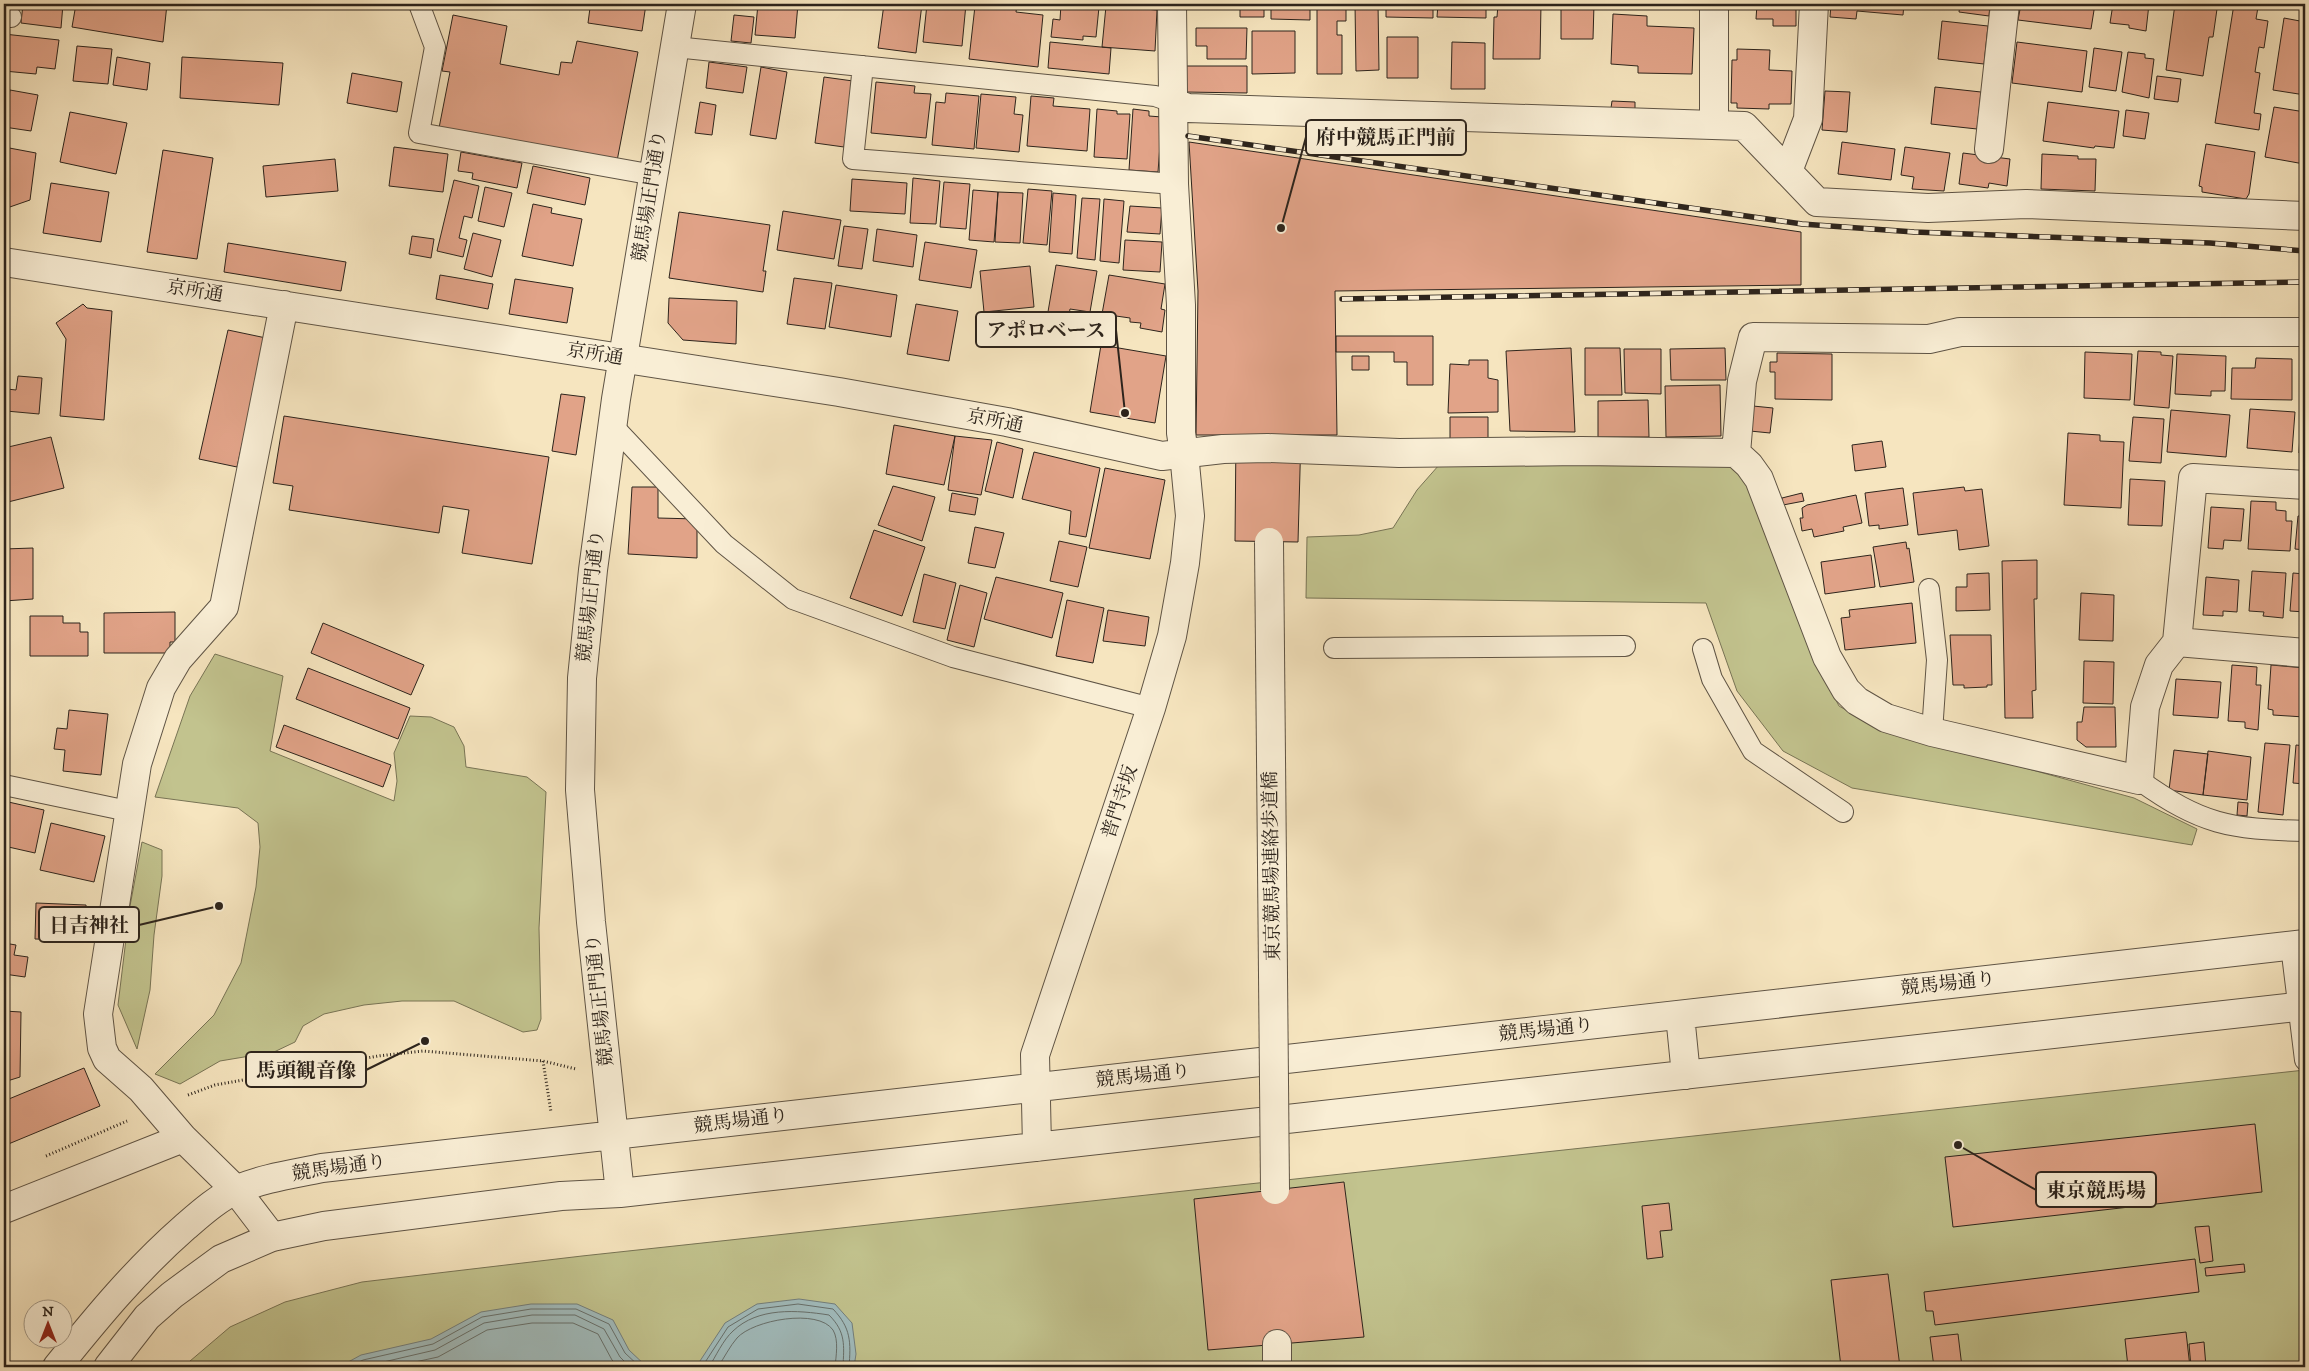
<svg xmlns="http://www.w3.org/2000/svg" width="2309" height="1371" font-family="'IM FELL DW Pica','Noto Serif JP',serif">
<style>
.green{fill:#c2c38e;stroke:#787455}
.water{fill:#a1bcbd;stroke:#737f7d}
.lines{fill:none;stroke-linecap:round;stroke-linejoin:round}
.shore{stroke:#67706c;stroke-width:1}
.building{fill:#e1a388;stroke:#2d241c}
.service-casing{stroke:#5f5445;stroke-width:22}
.pedestrian-casing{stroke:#5f5445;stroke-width:30}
.minor-casing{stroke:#5f5445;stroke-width:30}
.tertiary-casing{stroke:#5f5445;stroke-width:30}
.path{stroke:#2d241c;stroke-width:3;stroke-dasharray:1 2.5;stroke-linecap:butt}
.service{stroke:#f9eed5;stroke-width:20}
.pedestrian{stroke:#f9eed5;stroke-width:28}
.minor{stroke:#f9eed5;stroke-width:28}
.tertiary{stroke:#f9eed5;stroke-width:28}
.rail-casing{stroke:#2d241c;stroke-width:5.5}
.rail{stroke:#f9eed5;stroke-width:4;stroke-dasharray:11;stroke-linecap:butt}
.pedestrian-bridge-casing{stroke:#5f5445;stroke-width:30;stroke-linecap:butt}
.pedestrian-bridge{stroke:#f9eed5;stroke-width:28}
.labels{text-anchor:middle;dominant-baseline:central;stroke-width:4;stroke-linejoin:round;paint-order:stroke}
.street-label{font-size:19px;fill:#2d241c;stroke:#f9eed5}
.leader{fill:none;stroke:#2d241c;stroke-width:2}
.callout-dot{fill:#2d241c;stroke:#f9eed5;stroke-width:2}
.callout{fill:#f9eed5;stroke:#2d241c;stroke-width:2}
.callout-label{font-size:20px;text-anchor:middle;font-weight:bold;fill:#2d241c}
</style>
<rect width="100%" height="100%" fill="#f6e5bf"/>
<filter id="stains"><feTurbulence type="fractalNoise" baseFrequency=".004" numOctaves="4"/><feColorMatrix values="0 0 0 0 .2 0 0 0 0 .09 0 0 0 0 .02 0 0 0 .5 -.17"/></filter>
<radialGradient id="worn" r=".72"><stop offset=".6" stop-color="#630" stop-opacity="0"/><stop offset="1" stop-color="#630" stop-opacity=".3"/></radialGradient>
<!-- green -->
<path class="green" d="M1439 465 1734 466 1748 482 1827 683 1839 706 1876 727 2134 798 2197 829 2192 845 1852 788 1783 751 1737 691 1706 603 1306 598 1307 537 1359 535 1393 528 1417 490Z
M215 654 283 676 270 751 394 801 397 781 394 753 410 716 431 717 454 727 464 746 466 767 527 777 546 792 539 928 541 1019 537 1030 523 1032 454 1001H402L364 1005 324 1014 303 1026 295 1042 274 1052 220 1061 180 1084 155 1074 214 1015 241 963 256 887 260 847 258 823 238 808 155 797 190 696Z
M142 842 162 850V876L154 935 150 990 137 1049 118 1005 130 906Z
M2305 1070V1367H183L230 1327 285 1302 362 1282 582 1256Z"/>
<!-- water -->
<path class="water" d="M799 1299 835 1304 852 1323 856 1354 854 1367H696L725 1323 757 1304Z
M531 1304H577L613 1320 629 1350 647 1367H339L361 1355 431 1339 481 1312Z"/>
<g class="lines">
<!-- shore -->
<path class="shore" d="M349 1367 363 1360 433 1344 482 1317 531 1309H576L609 1324 625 1353 640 1367
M362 1367 435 1350 484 1323 532 1315H575L604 1329 620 1357 630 1367
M392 1367 438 1357 487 1330 532 1323H573L598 1334 612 1360 619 1367
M702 1367 728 1327 758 1309 798 1304 833 1309C851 1328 851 1342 849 1367
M709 1367C716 1356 723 1340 733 1331 758 1307 797 1310 829 1315 846 1332 844 1345 843 1367
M718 1367C724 1358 730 1346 737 1338 753 1320 818 1308 833 1330 839 1340 836 1356 835 1367"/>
</g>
<!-- building -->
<path class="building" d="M23 4H63L61 28 21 23Z
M76 4H167L163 42 72 27Z
M562 4H646L642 31 588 23 590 8Z
M715 4H755V9Z
M758 4H798L795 38 755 35Z
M884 4H922L916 53 878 48Z
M927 4H966L962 46 923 42Z
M983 4H1017L1016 12 1043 15 1038 67 969 59 975 6 982 7Z
M1061 4 1099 7 1096 37 1083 36V40L1051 37 1053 19 1060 20Z
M1192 4H1233V9L1192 8Z
M1240 4H1264V17H1240Z
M1271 4H1310V20L1271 19Z
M1317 4H1346V21H1337V35H1342V74H1317Z
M1355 4H1378L1379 70 1356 71Z
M1386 4H1433V18L1386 17Z
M1438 4H1486V18L1437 17Z
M1498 4H1541L1540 59H1493L1494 17H1497Z
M1561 4H1594L1593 39H1561Z
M1615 4H1665V6Z
M1757 4H1796V26H1773V19H1756Z
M1831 4H1904L1903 15 1857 11 1856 19 1830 17Z
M1960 4H1990L1989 16 1959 12Z
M2021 4H2095L2091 29 2018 20Z
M2113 4H2149L2146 31 2129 28V25L2110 23Z
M2175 4 2217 9 2213 37H2209L2203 76 2166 70Z
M2234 4 2258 7 2256 19 2268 21 2264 48 2259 47 2255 72 2260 73 2254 113 2261 114 2259 130 2215 123Z
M1106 6 1157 10 1155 51 1102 47Z
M1613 14 1647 16V26L1694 28 1692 74 1638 73V66L1611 64Z
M453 15 507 26 500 64 559 75 561 62 572 63 577 41 638 52 617 161 439 128 450 72 442 71Z
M734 15 754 17 751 43 731 41Z
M2284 18 2300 21 2301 18H2305V95L2273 90Z
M1942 21 1988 26 1984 64 1938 59Z
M1196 28H1247L1246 59H1207V46H1196Z
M1252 31H1295V73L1252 74Z
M4 34 59 40 55 69 37 67 36 74 4 71Z
M1387 37H1418V78H1387Z
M1050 42 1111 48 1109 74 1048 68Z
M1452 42 1485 43V89H1451Z
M2017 42 2087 51 2082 92 2012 83Z
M77 46 112 49 108 84 73 81Z
M2094 48 2122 52 2116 91 2089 87Z
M1737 49 1770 50 1769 70 1792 71 1791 104H1769V109L1737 108V103H1731L1732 60H1737Z
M2128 52 2145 54V58L2154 59 2149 98 2122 92Z
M117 57 150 63 147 90 113 85Z
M182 57 283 63 279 105 180 98Z
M709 62 747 67 743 93 706 88Z
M1185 66H1247V93L1185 92Z
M761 67 787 72 776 139 750 135Z
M352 73 402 82 397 112 347 103Z
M2157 76 2181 79 2178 102 2154 99Z
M824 77 853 81 844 147 815 143Z
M876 82 915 86 914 93 931 94 926 138 871 133Z
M1935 87 1981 92 1977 129 1931 124Z
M10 90 38 95 31 131 4 127Z
M1825 91 1850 92 1847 132 1822 130Z
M946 93 979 96 974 149 932 145 936 102 945 103Z
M981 94 1016 97 1014 114 1023 115 1019 152 976 148Z
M1031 96 1054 98 1053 106 1090 109 1087 151 1027 146Z
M1612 101 1635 102V109L1611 108Z
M700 102 716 105 712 135 695 133Z
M2048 102 2119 111 2114 148 2095 146 2094 148 2043 141Z
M2274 107 2305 112 2304 164 2265 157Z
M1097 109 1117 111V114H1130L1127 159 1094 157Z
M1133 109 1149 111V116L1162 117 1158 172 1129 170Z
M2126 110 2149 113 2145 139 2123 136Z
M70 112 127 123 116 174 60 162Z
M1189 142 1801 232V285L1335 291 1337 435H1196L1198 291Z
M1842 142 1895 149 1891 180 1838 174Z
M2206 144 2255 152 2249 194 2246 199 2202 192V187L2199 186Z
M4 147 36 153 30 200 4 209Z
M394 147 448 154 443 192 389 186Z
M1905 147 1950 153 1944 191 1912 189 1914 177 1901 175Z
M163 150 213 158 197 259 147 252Z
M461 152 522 163 517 188 472 179 473 173 458 171Z
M1963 153 2010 159 2007 186 1989 183 1988 188 1959 184Z
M2042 154 2078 156V159H2096L2095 191 2041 189Z
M335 159 338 191 266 197 263 166Z
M533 166 590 178 585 205 527 193Z
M913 178 940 181 936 224 910 223Z
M852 179 907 183 905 214 850 211Z
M454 180 479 186 472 218 464 216 459 238 467 240 463 257 437 251Z
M944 182 970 184 966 229 940 227Z
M51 183 109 192 101 242 43 233Z
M485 187 512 193 504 227 478 221Z
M1028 189 1052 191 1047 245 1023 243Z
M973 190 998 192 994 242 969 240Z
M998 192 1023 193 1020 243 995 242Z
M1053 193 1076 195 1072 254 1049 252Z
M1082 198 1100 199 1095 260 1077 258Z
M1104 199 1124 201 1119 263 1100 261Z
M533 204 552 208 551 213 582 219 573 266 522 256Z
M1130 206 1162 208 1160 234 1127 232Z
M783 211 841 220 834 259 777 250Z
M679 212 770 225 763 271H766L763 292 669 278Z
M844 226 868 229 862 269 838 266Z
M877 229 917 235 913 267 873 261Z
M473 233 501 240 492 277 464 269Z
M412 236 434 239 431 258 409 254Z
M1125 240 1162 242 1160 272 1123 270Z
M925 242 977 250 971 288 919 280Z
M228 243 346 262 341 291 224 272Z
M1056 265 1097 271 1090 312 1070 309 1064 344 1043 341Z
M1030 266 1034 307 984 312 980 271Z
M440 275 493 284 488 309 436 299Z
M1109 275 1165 284 1161 309 1165 310 1162 332 1140 328 1141 323 1130 322V318L1102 314Z
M794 278 832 283 825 329 787 324Z
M515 279 573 288 567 323 509 314Z
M836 285 897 295 891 337 829 327Z
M669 298 737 301 736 344 683 340 668 323Z
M83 304 87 308 112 311 104 420 60 416 66 339 56 323Z
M916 304 958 311 949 361 907 354Z
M228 330 266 338 237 467 199 459Z
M1336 336H1433V385H1407V362H1394V352H1336Z
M1101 345 1166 356 1155 423 1090 412Z
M1571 348 1575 432 1510 431 1506 351Z
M1585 348H1620L1622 395H1585Z
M1725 348 1726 380H1671L1670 349Z
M1624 349H1661V394L1625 393Z
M2138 351 2161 352V355L2173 356 2169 408 2134 405Z
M2304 351 2305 398H2301V373H2304Z
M2085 352 2132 354 2130 400 2084 398Z
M1777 353 1832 354V400L1775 399V372H1770V362H1777Z
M2177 354 2226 356 2225 391H2211V396L2175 394Z
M1352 356H1369V370H1352Z
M2256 358 2292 359V400L2231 399 2232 368H2255Z
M1469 360H1488V378L1498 380V412L1448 413 1450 364 1469 365Z
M18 376 42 378 39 414 6 411 7 389 16 390Z
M1720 385 1721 436 1666 437 1665 386Z
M561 394 585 397 576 455 552 451Z
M1648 400 1649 437H1598V401Z
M1753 406 1773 408 1770 433 1750 431Z
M2250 409 2295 412 2292 452 2247 448Z
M2171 410 2230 415 2226 457 2167 452Z
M2301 412 2305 413V454L2299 453Z
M284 416 549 457 532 564 462 553 469 510 443 506 439 533 289 510 293 486 273 483Z
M1450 417H1488V441H1450Z
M2133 417 2164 419 2161 463 2129 461Z
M894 425 955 436 944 485 886 474Z
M2068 433 2100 435V441L2124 442 2121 508 2064 505Z
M1236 435H1301L1298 542 1235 541Z
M955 436 992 440 981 495 948 490Z
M51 437 64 488 4 503V448Z
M1882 441 1886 467 1855 471 1852 445Z
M997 442 1023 449 1013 498 985 491Z
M1034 452 1100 468 1086 537 1069 534 1071 511 1022 499Z
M1105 468 1165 480 1150 559 1089 548Z
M2130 479 2165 481 2162 526 2128 525Z
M893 486 935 497 922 541 878 525Z
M632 487H658V518L697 519V558L628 554Z
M1964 487 1965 491 1982 489 1989 546 1959 550 1957 530 1918 535 1913 493Z
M1903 488 1908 525 1879 529V525L1869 526 1865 493Z
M952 493 978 498 975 515 949 511Z
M1802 493 1804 501 1783 505 1782 498Z
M1856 495 1862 523 1843 527 1844 531 1814 537 1812 529 1802 531 1800 518H1803L1802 508 1807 505Z
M2251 501 2276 502V510L2286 511V521H2292L2290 551 2248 549Z
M2211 507 2244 509 2241 541 2224 540 2223 549 2208 548Z
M2298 516H2305V550L2295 549Z
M975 527 1004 533 995 568 968 563Z
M874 530 925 547 902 616 850 598Z
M1059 541 1087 547 1078 587 1050 581Z
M1906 542 1907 549 1909 548 1914 582 1880 587 1873 547Z
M33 548V599L4 601V549Z
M1871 555 1875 587 1825 594 1821 562Z
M2037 560V599H2034L2036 690 2032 691 2033 718H2005L2002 561Z
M2252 571 2286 573 2283 618 2263 616 2264 612 2249 611Z
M1989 573 1990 610 1956 611V587H1967V574Z
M2293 573 2305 574V612L2290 611Z
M924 574 956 583 945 629 913 622Z
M996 577 1063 593 1052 638 984 619Z
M2206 577 2239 580 2237 612 2223 611V616L2203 615Z
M960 585 987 593 974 647 947 640Z
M2081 593 2114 595 2113 641 2079 640Z
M1067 600 1104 608 1093 663 1056 656Z
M1912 603 1916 643 1845 650 1841 618 1850 617 1849 610Z
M1108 610 1149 617 1145 646 1103 641Z
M175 612V642H170V653H104V613Z
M30 616H63V623H80V632H88V656H30Z
M323 623 424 665 411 695 311 653Z
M1950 635H1991L1992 685H1987V687L1964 688V685H1953Z
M2084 661 2114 662 2113 704 2083 703Z
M2232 665 2257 667 2256 685H2261L2258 730 2245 728V722L2228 721Z
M2271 665 2305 668 2304 717 2273 715V710L2268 709Z
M308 668 410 708 398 739 296 699Z
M2176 679 2221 682 2218 718 2173 715Z
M2084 707H2115L2116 747H2086L2077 740V722H2082Z
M69 710 108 714 101 775 63 771 65 750 54 749 57 728 67 729Z
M284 725 391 765 383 787 276 747Z
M2265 743 2290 745 2283 815 2258 812Z
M2296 745 2305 746V784L2293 783Z
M2174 750 2208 754 2203 795 2169 790Z
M2208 751 2251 757 2247 800 2203 795Z
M4 801 44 810 35 853 4 846Z
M2238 802 2248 803 2247 816 2237 815Z
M51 823 105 836 94 882 40 870Z
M36 903 86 905 88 940 35 939Z
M4 943 16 945 14 955 28 957 25 977 4 974Z
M4 1011 21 1012 20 1077 4 1082Z
M84 1068 100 1106 6 1145 8 1149 4 1151V1101Z
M2255 1124 2262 1192 1953 1227 1945 1157Z
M1344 1182 1364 1337 1208 1350 1194 1199Z
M1669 1203 1672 1230 1660 1231 1663 1257 1647 1259 1642 1206Z
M2209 1226 2213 1261 2200 1263 2195 1227Z
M2195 1259 2199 1292 1935 1325 1933 1311H1926L1924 1292Z
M2244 1264 2245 1272 2206 1276 2205 1268Z
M1888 1274 1900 1367H1841L1831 1280Z
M2186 1332 2190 1367H2128L2125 1339Z
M1958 1334 1962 1367H1934L1930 1337Z
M2204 1342 2206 1367H2191L2189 1344Z"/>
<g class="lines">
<defs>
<path id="service" d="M419 4 435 47 419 133 654 175
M4 16 11 17
M675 47 1155 96 1172 102
M863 66 853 159 1174 184
M612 425 724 544 793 599 953 657 1151 708
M1929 589 1937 660 1932 732
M1334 648 1625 646
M1703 649 1712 679 1753 751 1843 812
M2139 780C2202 825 2229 829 2305 831
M4 785 128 811
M2291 946 2305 1060"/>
<path id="pedestrian" d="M1277 1344V1367"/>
<path id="minor" d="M1172 4 1174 184 1181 305V433L1184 453
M1172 102 1188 108 1744 126 1817 202 1928 208 2026 204 2305 216
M1714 124V4
M1989 149 2005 4
M1788 171 1808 119 1814 4
M4 262 839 392 1007 422 1162 456 1223 449 1268 448 1399 453 1581 451 1736 453 1742 381 1753 337 1929 339 1960 332H2305
M1736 453 1749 465 1759 479 1827 657 1846 690 1857 701 1886 718 1932 732 2139 780 2145 707 2159 665 2177 642 2193 478 2305 485
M2177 642 2305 653
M4 1209 183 1138
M272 1237 236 1190 183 1138 141 1089 107 1059 102 1048 98 1014 137 764 161 688 178 659 224 607 284 305"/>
<path id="tertiary" d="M1680 1015 1686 1075
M1037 1147 1035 1055 1151 708 1172 636 1185 563 1190 516 1184 453
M620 1193 591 922 580 790 582 678 593 570 616 399 682 4
M57 1367C98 1316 136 1270 185 1227 200 1214 219 1197 238 1189 264 1178 294 1174 322 1168L2305 944
M108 1367 147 1317 172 1295 221 1259 272 1237 324 1226 561 1196 620 1193 2305 1006"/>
</defs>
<!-- service casing -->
<use href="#service" class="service-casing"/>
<!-- pedestrian casing -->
<use href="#pedestrian" class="pedestrian-casing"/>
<!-- minor casing -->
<use href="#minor" class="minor-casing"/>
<!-- tertiary casing -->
<use href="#tertiary" class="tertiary-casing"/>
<!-- path -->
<path class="path" d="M543 1061 551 1112
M188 1095 215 1085 378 1056 423 1051 543 1061 576 1069
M46 1156 127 1121"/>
<!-- service -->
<use href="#service" class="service"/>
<!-- pedestrian -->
<use href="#pedestrian" class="pedestrian"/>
<!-- minor -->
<use href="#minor" class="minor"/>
<!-- tertiary -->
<use href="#tertiary" class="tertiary"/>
<defs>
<path id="rail" d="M1188 136 1802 224 1914 232 2210 243 2305 251
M1342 299 2305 282"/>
</defs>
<!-- rail casing -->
<use href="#rail" class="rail-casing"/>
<!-- rail -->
<use href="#rail" class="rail"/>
<defs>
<path id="pedestrian-bridge" d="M1269 542 1275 1190"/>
</defs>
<!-- pedestrian-bridge casing -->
<use href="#pedestrian-bridge" class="pedestrian-bridge-casing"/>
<!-- pedestrian-bridge -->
<use href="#pedestrian-bridge" class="pedestrian-bridge"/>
</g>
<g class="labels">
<!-- street labels -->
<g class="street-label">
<text transform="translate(650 196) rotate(-81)">競馬場正門通り</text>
<text transform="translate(195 291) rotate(9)">京所通</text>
<text transform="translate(595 354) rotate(9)">京所通</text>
<text transform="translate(995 421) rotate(11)">京所通</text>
<text transform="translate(591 596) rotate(-84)">競馬場正門通り</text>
<text transform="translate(1120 802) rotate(-72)">普門寺坂</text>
<text transform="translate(1272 866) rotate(-91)">東京競馬場連絡歩道橋</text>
<text transform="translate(1948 984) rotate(-6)">競馬場通り</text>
<text transform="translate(600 1000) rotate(-96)">競馬場正門通り</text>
<text transform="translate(1546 1030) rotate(-6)">競馬場通り</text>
<text transform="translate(1143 1076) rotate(-6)">競馬場通り</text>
<text transform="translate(741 1121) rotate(-7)">競馬場通り</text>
<text transform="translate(339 1168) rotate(-8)">競馬場通り</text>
</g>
</g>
<!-- callouts -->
<path class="leader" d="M1281 228L1306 137M1125 413L1116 330M219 906L139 925M425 1041L366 1070M1958 1145L2036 1190"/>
<g class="callout-dot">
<circle cx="1281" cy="228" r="5"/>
<circle cx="1125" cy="413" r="5"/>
<circle cx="219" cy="906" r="5"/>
<circle cx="425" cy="1041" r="5"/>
<circle cx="1958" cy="1145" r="5"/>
</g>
<g class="callout">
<rect x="1306" y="120" width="160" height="35" rx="5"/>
<rect x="976" y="312" width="140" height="35" rx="5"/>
<rect x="39" y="907" width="100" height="35" rx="5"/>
<rect x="246" y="1052" width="120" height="35" rx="5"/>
<rect x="2036" y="1172" width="120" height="35" rx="5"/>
</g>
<g class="callout-label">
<text x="1386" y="144">府中競馬正門前</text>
<text x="1046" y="337">アポロベース</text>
<text x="89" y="932">日吉神社</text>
<text x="306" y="1077">馬頭観音像</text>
<text x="2096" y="1197">東京競馬場</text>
</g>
<!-- margin -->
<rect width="2309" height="1371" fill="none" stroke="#f6e5bf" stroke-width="20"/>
<rect x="5" y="5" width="2299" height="1361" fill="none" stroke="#2d241c" stroke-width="2.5"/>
<rect x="10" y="10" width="2289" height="1351" fill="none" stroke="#2d241c"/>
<!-- north arrow -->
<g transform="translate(48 1324)"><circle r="24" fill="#f9eed5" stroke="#a79d8b"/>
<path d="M0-4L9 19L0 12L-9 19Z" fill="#8f2418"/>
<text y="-8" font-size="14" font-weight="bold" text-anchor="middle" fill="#2d241c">N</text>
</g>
<rect width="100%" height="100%" filter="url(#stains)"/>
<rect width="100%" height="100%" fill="url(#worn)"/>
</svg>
